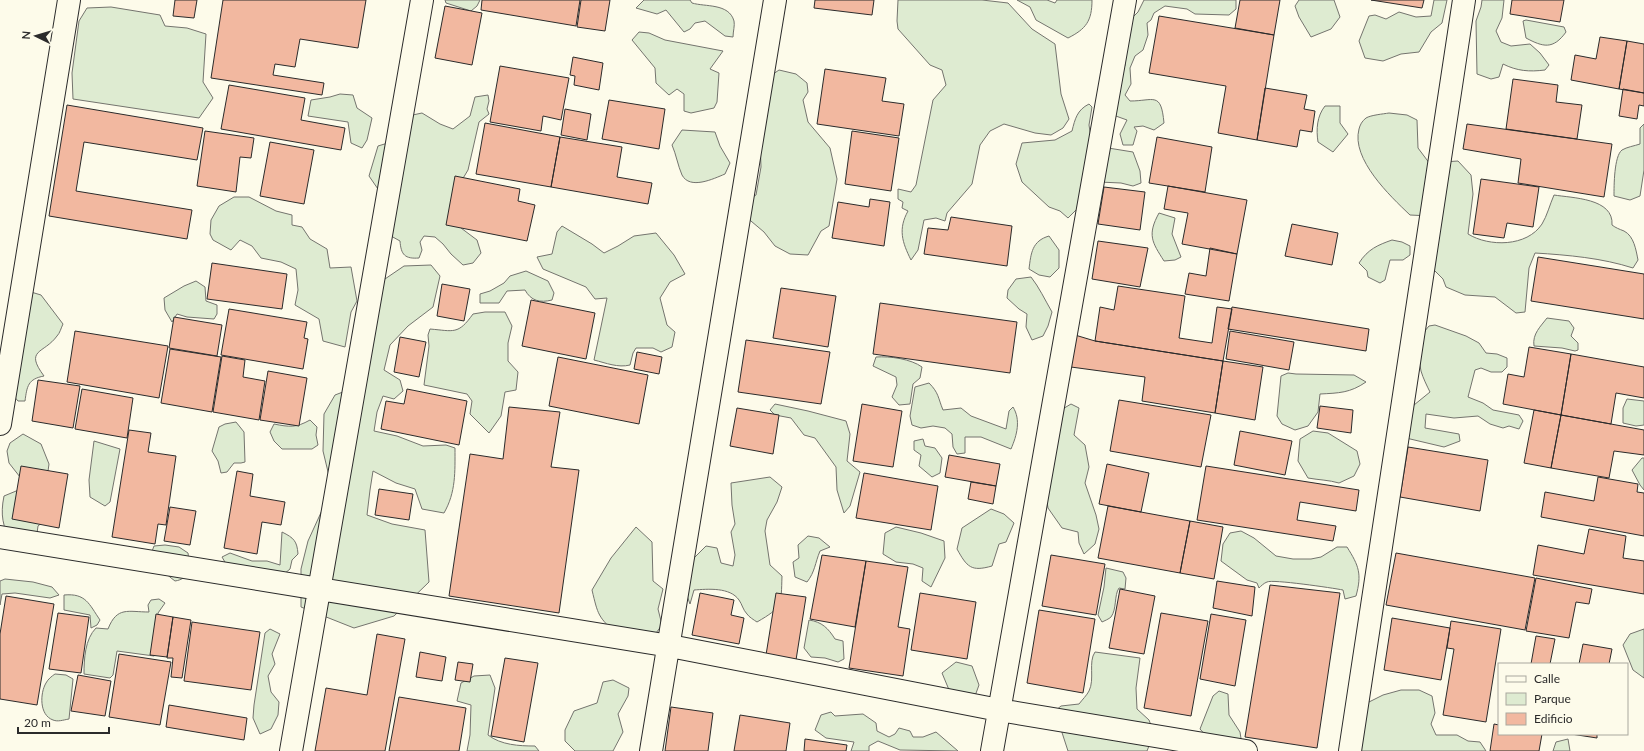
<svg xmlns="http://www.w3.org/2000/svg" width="1644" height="751" font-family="Lato,sans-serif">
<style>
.green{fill:#deebd1;stroke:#74746e}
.building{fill:#f2b8a0;stroke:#2b2b2b}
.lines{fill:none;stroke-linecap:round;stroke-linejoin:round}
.street-casing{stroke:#2b2b2b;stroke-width:24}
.street{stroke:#fdfbea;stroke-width:22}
</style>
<rect width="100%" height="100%" fill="#fdfbea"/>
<!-- green -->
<path class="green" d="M445 0H480L477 6 471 11 446 3Z
M644 0H690L692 3C705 7 729 3 734 21 735 25 733 32 733 37L725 36 705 21 695 23 690 29 684 32 666 10 657 14 636 8Z
M898 0H982L1008 3 1032 29 1055 44 1061 94 1069 119 1063 128 1051 135 1035 133 1004 124 990 131 980 145 972 184 947 213 945 221 936 218 924 220 918 250 911 260C902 242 898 229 908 211L902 208 903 202 898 199V189L911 192 916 185 933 100 946 85 942 70 930 65 898 29 897 21Z
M1017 0H1047L1055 3 1057 0H1092C1092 21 1086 29 1068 38L1036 20 1030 7Z
M1144 0H1236V9L1229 15 1195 14 1187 9 1165 6 1154 13 1151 20 1147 23 1148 35 1143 50 1135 56 1130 68 1131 84 1125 95 1130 101C1154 101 1161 91 1164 123L1154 130 1143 126 1134 127 1137 131 1133 145H1123L1120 134 1127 120 1113 115 1117 86 1125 65 1121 49 1127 23 1138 12Z
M1299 0H1334L1340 17 1331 29 1311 37 1299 17 1295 6Z
M1434 0H1447L1442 23 1431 32 1419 52 1401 54 1383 61 1365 58 1359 41 1369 16 1375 15 1386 19 1399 12 1416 17 1431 16Z
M1482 0H1504L1502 18 1496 31 1501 42 1511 46 1530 44 1540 53 1549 65 1545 70C1529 72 1517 71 1503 64L1499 77 1491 79 1477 74 1476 21 1481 7Z
M111 7 160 15 165 26 187 28 206 34 203 82 213 98 199 118 73 99 72 73 79 21 87 8Z
M1526 20 1564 27 1566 32C1553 50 1543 47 1526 38L1523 21Z
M639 32 649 33 665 40 723 51 710 69 719 73 717 102 714 108 691 113 684 111V94L677 89 669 95 656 83 655 68 632 40Z
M779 70 796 74 807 83 808 92 803 100 808 122 830 148 837 179 829 226 821 231 808 255 790 254 775 246 764 232 745 216 744 202 756 195 761 167 760 140 766 79Z
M340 94 353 95 357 108 372 118 367 140 362 148 351 143 348 122 308 116 311 100 330 97Z
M488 95 489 101 487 109 489 114 479 122 468 170 459 185 461 228 477 240 481 253 473 263 463 265 451 254 443 244 435 237 424 236 420 242 422 250 419 258C405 259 401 255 400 241L391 236V208L369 176 378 146 401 139 408 116 422 113 440 124 453 129 470 116 475 97Z
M1089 104 1092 107 1089 125 1091 138 1081 205 1068 218 1060 211 1049 207 1022 182 1016 164 1022 143 1055 140 1072 131C1075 119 1077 110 1089 104Z
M1325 106H1340V123L1348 134 1333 152 1318 142C1316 129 1317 116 1325 106Z
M1389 113 1407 115 1417 120 1418 148 1436 172 1443 162 1458 161 1471 175 1473 194 1468 234C1489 247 1527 247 1542 224 1547 216 1550 204 1554 195 1572 198 1614 198 1612 225 1616 228 1619 229 1624 231 1634 236 1636 250 1638 260L1633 268C1602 258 1568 255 1535 253L1529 268 1525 312 1516 313 1495 297 1465 295 1446 287 1443 279 1429 265 1430 216 1410 215C1390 196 1351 159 1359 129 1360 125 1362 121 1366 118 1371 115 1383 114 1389 113Z
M1644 124V170L1640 196 1630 200 1614 196C1614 186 1614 156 1622 150 1627 147 1634 146 1640 144V128Z
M682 130 715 132 720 146 730 163 725 174C713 179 690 190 682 175 678 166 676 154 672 145Z
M1102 147 1133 152 1140 171 1141 183 1133 186 1121 183 1099 182Z
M234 197H249L276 211 292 215V225L302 227 310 239 327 249 330 268 351 267 357 301 351 312 345 347 323 341 319 319 295 305 298 290 296 269 281 262 261 258 252 246 240 240 231 250 213 240 210 234 211 220 219 206Z
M1159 213 1175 218 1172 234 1181 257 1175 260 1164 261C1152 242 1147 235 1159 213Z
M562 226 592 244 604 253 618 246 634 236 656 233 674 255 685 274 670 282 660 298 667 325 675 332 672 347 661 352 653 348H636L633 353 630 365C618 368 606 363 594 360L607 298 595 299 586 287 543 269 537 257 552 254 557 232Z
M1049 236 1059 250V268L1050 277 1039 275 1029 269C1031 253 1032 241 1049 236Z
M1392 240 1402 242 1410 246V255L1403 260H1390L1385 280 1380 283 1368 277 1367 271 1359 263C1368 249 1378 245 1392 240Z
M431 265 440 276 433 307 408 326 390 345 384 370 400 380 403 391 394 399 383 396 377 412 374 431 397 436 423 446 446 445 455 448C455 472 456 492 444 513L422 509 415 489 396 483 373 471 370 490 367 515 392 524 425 530 429 582 394 616 354 628 301 607V569L308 541 324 506 329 476 323 451 324 414 335 395 364 384 382 281 404 266Z
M526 271 548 281 554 293 552 300C540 303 531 301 525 290L507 291 499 303H480V294L490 291 504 283 510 276Z
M1031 277C1039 287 1045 300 1052 312L1048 326 1043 336 1032 340 1026 327 1027 314 1019 309 1007 298 1008 290 1016 279Z
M196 281 205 287 206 301 217 305V314L214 319 187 317 177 314 172 322 165 310 164 298 184 286Z
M31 292 41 295 63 324C61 328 60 333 57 336 44 354 24 349 44 376 28 379 27 386 25 401H18L0 380Z
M485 312H505L512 326 508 343V361L518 372 516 390 505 392 501 416 489 433 470 414 472 401 467 394 424 385 429 346 428 335 430 329C454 331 458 335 473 314Z
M1547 318 1569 321 1574 328 1571 336 1578 343V350L1575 351 1562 348 1534 346C1532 334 1541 326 1547 318Z
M1435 325 1466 336 1479 343 1486 353 1497 354 1507 358V367L1502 372H1491L1481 368 1475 370 1468 397 1483 403 1493 410 1519 415 1523 421 1519 429 1509 426 1503 428 1490 424 1478 416 1454 418 1426 414 1425 428 1459 434 1460 441 1444 447 1406 438 1398 430 1414 405 1430 392C1427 386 1423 378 1421 371 1418 358 1419 335 1429 326Z
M876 357C890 356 911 359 922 367L920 378 913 384 910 404 899 405 892 397 897 385 896 377 873 366Z
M1288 373 1296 374 1354 375 1366 382C1350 393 1339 393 1320 394L1318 412 1308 426 1295 430 1282 424 1277 416 1281 376Z
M929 383C939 393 938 398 943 410L961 408 971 416 1006 429 1009 411 1013 407C1021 420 1017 435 1011 449L981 437H965V453L957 454 953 447 952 434 945 428 933 426 921 428 912 425 910 416 915 387Z
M1627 399 1644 401V425L1636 426 1623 423V408Z
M775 404 808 411 846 421 850 434 847 461 860 472 850 506 844 513 837 490 836 467 815 438 804 435 791 418 775 415 770 410Z
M1071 404 1079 408 1074 435 1085 445 1089 467 1085 483 1096 515 1099 529 1095 544 1084 554 1079 543 1078 532 1062 528 1048 508 1046 496 1056 413Z
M310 420 317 427 316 435 318 445 312 449H282L274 441 270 432 274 424C289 427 296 428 310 420Z
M236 422 244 432 245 462 241 463H234L227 472 221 473 218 461 212 451 219 427 225 424Z
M1313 431 1328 433 1357 451 1360 464 1354 476 1339 483C1329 480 1319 480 1308 478L1298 461 1300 439Z
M23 434 41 444 49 464 46 485 50 516 38 526 35 548 11 544C3 525 0 516 4 496L21 489 20 477 9 463 7 451 10 443Z
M923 439 925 446 935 448 942 458 940 473 932 477 919 466 921 455 914 450V441Z
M94 441 120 449 110 502 105 506 90 497 89 480Z
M1642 458H1644V490L1640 485 1632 470Z
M770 477 782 487 777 502 767 520 765 531 770 565 782 576C781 605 783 607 757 622 754 620 749 617 747 614 743 610 742 604 739 600 730 587 708 589 694 590L690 604 686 593 693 559 706 546 717 548 721 563 733 566 735 555 731 532 735 524 732 505 731 483Z
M991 509 1004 514 1014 523 1006 542 999 544 992 566C971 572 967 567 957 549L962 528Z
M636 527 652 542 653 581 663 589 658 609 662 625 656 633 617 634C598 617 598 615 592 590L611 558Z
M896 527 921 533 944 541 945 558 931 587 922 581 923 568 913 564 896 562 883 554 885 533Z
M1241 531 1254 538 1276 556 1293 559H1311L1321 557 1337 547H1347C1359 566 1362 574 1356 596L1345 599 1343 590C1333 588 1272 579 1267 582 1264 583 1261 586 1259 588L1257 583 1247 580 1221 561 1223 544 1230 533Z
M282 532C294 538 297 541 298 554L292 560 290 569 284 574 229 569 222 557 230 553 252 561H267L280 565Z
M808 536 819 538 830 547 820 551C815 563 815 572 807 582L795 577 793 562 799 558 798 545Z
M165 545 179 547 188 553C190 566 190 579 175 581 164 573 158 565 151 554L154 546Z
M1106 568 1123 572 1126 578 1125 589 1119 588C1114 595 1117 609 1111 617 1109 619 1104 621 1102 622L1098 615 1104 587Z
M5 579 33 582 52 587 59 595 50 598 15 593 2 594 0 605V581Z
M64 595C86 593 89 604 100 620L97 625 91 628 90 615 64 610Z
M159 599 165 603 158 613 159 652 154 656 117 651 113 675 110 678 84 674C84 659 85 639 96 628L108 629C117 606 128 612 149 612L148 605 151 600Z
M809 620C822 622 828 628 835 639L843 641 844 659 838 662 825 658 811 657 804 648Z
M270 629 280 634 272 654 275 664 268 676 271 692 279 702 278 715 271 729 260 734 253 718 254 705 265 633Z
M1644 629V678L1633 670 1623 645 1630 634Z
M1095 652 1140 658 1136 688 1137 709 1149 720 1154 733 1147 751H1068L1055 711 1061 706 1079 704C1082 700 1087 695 1089 691 1095 679 1088 662 1095 652Z
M956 662 972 666 979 685 975 696 952 697 942 673Z
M55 674 66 675 73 679 69 719C63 720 58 722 53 720 39 715 40 693 46 683 48 679 52 676 55 674Z
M490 675 495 688 488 735C501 745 519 746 535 746L539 751H467L470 735 471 705 457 701 461 683 474 676Z
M613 680 629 688 628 696 618 714 623 732 613 751H575L565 741V730L574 711 597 703 603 682Z
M1401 690H1419L1432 696 1435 713 1431 724 1436 735H1457L1468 741 1480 742 1486 751H1354L1365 704 1383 695Z
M1219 691 1228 694 1229 715 1240 732 1242 745 1209 739 1200 729 1213 696Z
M831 712 835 716 863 714 876 723 877 731 889 737 895 734 899 728 910 731 913 737H923L936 732 958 751 900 750 878 741 869 746V751H851L854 742 826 738 815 730 821 715Z
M1568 739 1570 751H1553L1556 742Z"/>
<!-- building -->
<path class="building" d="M175 0H197L194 18 173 16Z
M223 0H366L358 48 300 39 295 67 275 64 273 75 324 83 322 95 211 78Z
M482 0H580L576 26 481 10Z
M581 0H610L605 31 577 27Z
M815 0H874L872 15 814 8Z
M1240 0H1280L1274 35 1235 28Z
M1371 0H1424L1422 8Z
M1512 0H1564L1560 22 1510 14Z
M445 6 482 13 472 65 435 58Z
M1159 16 1274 35 1257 140 1218 133 1226 86 1149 73Z
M1600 37 1627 41 1619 89 1571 80 1575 55 1596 59Z
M1627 41 1644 44V93L1619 89Z
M573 57 603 63 599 90 574 85 575 76 570 75Z
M500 66 569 78 561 120 543 116 541 131 490 122Z
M825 69 886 78 882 101 904 104 899 136 817 124Z
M1513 79 1558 85 1556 102 1582 105 1577 139 1506 129Z
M229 85 305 98 301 120 345 128 341 150 221 129Z
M1265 88 1307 95 1304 109 1315 111 1312 132 1300 130 1297 147 1257 140Z
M1623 89 1644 93V106L1639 105 1637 119 1619 116Z
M609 100 665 109 659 149 602 139Z
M67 105 203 128 197 160 84 142 76 191 192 210 187 239 49 216Z
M565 109 591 114 587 140 561 135Z
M485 123 560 137 551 187 476 174Z
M1467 124 1612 144 1604 197 1518 183 1521 159 1463 149Z
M205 131 254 138 251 158 240 157 236 192 197 186Z
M852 131 899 138 891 191 845 184Z
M560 137 622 147 617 177 652 183 648 204 551 187Z
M1157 137 1212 147 1205 192 1149 183Z
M270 142 314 150 304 204 260 196Z
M455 176 520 189 518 201 535 205 527 241 446 225Z
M1481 179 1539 187 1533 227 1507 223 1504 238 1473 234Z
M1168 186 1247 200 1237 254 1182 244 1188 213 1164 209Z
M1104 187 1145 192 1140 230 1098 224Z
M870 199 890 202 884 246 832 238 838 202 869 207Z
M951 217 1012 226 1007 266 924 254 928 228 948 230Z
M1292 224 1338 233 1332 265 1285 256Z
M1098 241 1148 248 1140 287 1092 279Z
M1210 248 1237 254 1229 301 1185 294 1189 273 1206 276Z
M1538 257 1644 274V319L1531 301Z
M212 263 287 274 282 309 207 299Z
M442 284 470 289 464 321 437 316Z
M1118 286 1185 296 1179 338 1212 343 1217 307 1232 309 1223 361 1095 341 1100 307 1114 310Z
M781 288 836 296 828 347 773 338Z
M531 300 595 313 586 359 522 346Z
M880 303 1017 322 1010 373 873 354Z
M1232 307 1369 329 1366 351 1228 329Z
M229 309 307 322 304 338 308 339 303 369 221 355Z
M174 317 222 325 217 356 169 348Z
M75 331 168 346 159 398 67 382Z
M1230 331 1294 342 1289 370 1226 359Z
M1075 335 1095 341 1223 361 1215 413 1142 401 1145 377 1071 367Z
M400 337 426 342 419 377 394 372Z
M746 340 830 352 821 404 738 392Z
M1529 347 1571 354 1561 415 1503 404 1508 374 1524 377Z
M170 349 221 357 212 412 161 403Z
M637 352 662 357 659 374 634 369Z
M1571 354 1644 367V398L1616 393 1611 424 1561 415Z
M222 356 245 360 243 377 265 381 259 420 213 412Z
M558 357 648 375 639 424 549 406Z
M1223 361 1263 367 1255 420 1215 413Z
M268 371 307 378 299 426 260 420Z
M38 380 80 386 73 428 32 421Z
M82 389 133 398 127 438 75 429Z
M407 389 467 401 459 445 381 429 386 401 404 404Z
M1119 400 1211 415 1201 467 1110 451Z
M862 404 902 411 893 467 853 461Z
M1320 406 1353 410 1351 433 1317 428Z
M509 407 560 412 551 467 579 470 559 613 449 596 470 454 503 459Z
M737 408 779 415 773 454 730 446Z
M1534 410 1561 415 1551 468 1524 463Z
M1561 415 1644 430V455L1614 451 1609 478 1551 468Z
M129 430 151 433 148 452 176 456 166 525 158 524 155 544 112 537Z
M1240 431 1292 441 1285 475 1234 465Z
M1408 447 1488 460 1480 511 1400 497Z
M949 455 1000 464 996 486 945 477Z
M1107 464 1149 473 1141 512 1099 504Z
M21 466 68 474 59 528 12 519Z
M1206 466 1359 490 1356 511 1300 502 1297 520 1336 526 1333 541 1197 520Z
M237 471 253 474 250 496 285 502 281 525 262 522 257 554 224 548Z
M864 473 938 486 931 530 856 518Z
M1598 477 1638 484 1637 492 1644 493V536L1541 517 1545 492 1594 501Z
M971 482 996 486 993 504 968 499Z
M379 489 413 494 409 520 375 515Z
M1108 506 1190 521 1180 573 1098 558Z
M170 507 196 511 190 545 164 541Z
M1190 521 1223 527 1214 579 1180 573Z
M1589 529 1626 536 1623 558 1644 561V594L1533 575 1538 545 1584 554Z
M1396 553 1535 578 1525 630 1386 605Z
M822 555 866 561 855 627 810 619Z
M1051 555 1105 564 1096 615 1042 606Z
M866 561 908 567 898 627 910 629 903 676 849 668Z
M1536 578 1592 589 1589 604 1576 602 1569 638 1526 631Z
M1217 581 1255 587 1252 616 1213 608Z
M1270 585 1340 593 1317 748 1245 737Z
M1120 589 1155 596 1144 654 1109 648Z
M700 593 734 600 731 615 744 618 739 644 692 635Z
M776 593 806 597 796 660 766 655Z
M920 593 976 602 967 659 911 650Z
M6 596 54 604 37 705 0 699V634Z
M1039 610 1095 619 1083 693 1027 683Z
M58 613 89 617 81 673 49 669Z
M1161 613 1208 621 1191 716 1144 708Z
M156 614 173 617 167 657 150 655Z
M1211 614 1246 620 1235 686 1200 679Z
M173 617 191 620 182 678 171 677 173 658H167Z
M1392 618 1450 628 1441 680 1384 670Z
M1451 621 1501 629 1486 722 1443 715 1454 649 1447 648Z
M192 622 260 632 251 690 184 681Z
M377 634 405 639 385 751H315L326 688 367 695Z
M1536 636 1555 639 1550 664H1531Z
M1583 644 1612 649 1609 664H1579Z
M420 652 446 657 442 681 416 677Z
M119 654 171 662 160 725 109 717Z
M505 658 538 663 524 742 491 736Z
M458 662 473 664 470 682 455 680Z
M78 675 111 681 105 716 71 711Z
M399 697 466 708 459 751H389Z
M169 705 247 718 244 740 166 727Z
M671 707 713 713 708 751H665Z
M740 715 790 723 786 751H734Z
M1494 724 1499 725V734H1542L1539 751H1490Z
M1571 734H1597V738Z
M805 739 847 745 846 751H804Z"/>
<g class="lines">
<defs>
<path id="street" d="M0 424 69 0
M0 537 670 646 999 710 1246 751
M291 751 422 0
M651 751 775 0
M992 751 1125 0
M1350 751 1464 0"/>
</defs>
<!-- street casing -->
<use href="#street" class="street-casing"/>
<!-- street -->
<use href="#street" class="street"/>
</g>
<!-- legend -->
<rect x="1498" y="663" width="130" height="72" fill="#fdfbea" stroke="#a9a89e"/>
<rect x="1506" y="676" width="20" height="6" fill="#fdfbea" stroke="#a9a89e"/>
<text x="1534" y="683" font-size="12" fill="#2b2b2b">Calle</text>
<rect x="1506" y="693" width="20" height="12" fill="#deebd1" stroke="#a9a89e"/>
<text x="1534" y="703" font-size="12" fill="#2b2b2b">Parque</text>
<rect x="1506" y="713" width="20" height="12" fill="#f2b8a0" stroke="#a9a89e"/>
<text x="1534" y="723" font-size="12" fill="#2b2b2b">Edificio</text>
<!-- north arrow -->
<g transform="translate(36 36) rotate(275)" stroke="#fdfbea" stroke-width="3" paint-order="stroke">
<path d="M0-3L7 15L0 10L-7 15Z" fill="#2b2b2b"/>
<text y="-6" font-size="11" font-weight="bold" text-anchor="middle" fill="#2b2b2b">N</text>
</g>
<!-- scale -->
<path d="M18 727v6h91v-6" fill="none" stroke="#2b2b2b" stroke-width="2"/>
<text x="24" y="727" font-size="12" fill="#2b2b2b" stroke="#fdfbea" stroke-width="3" paint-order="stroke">20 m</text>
</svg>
